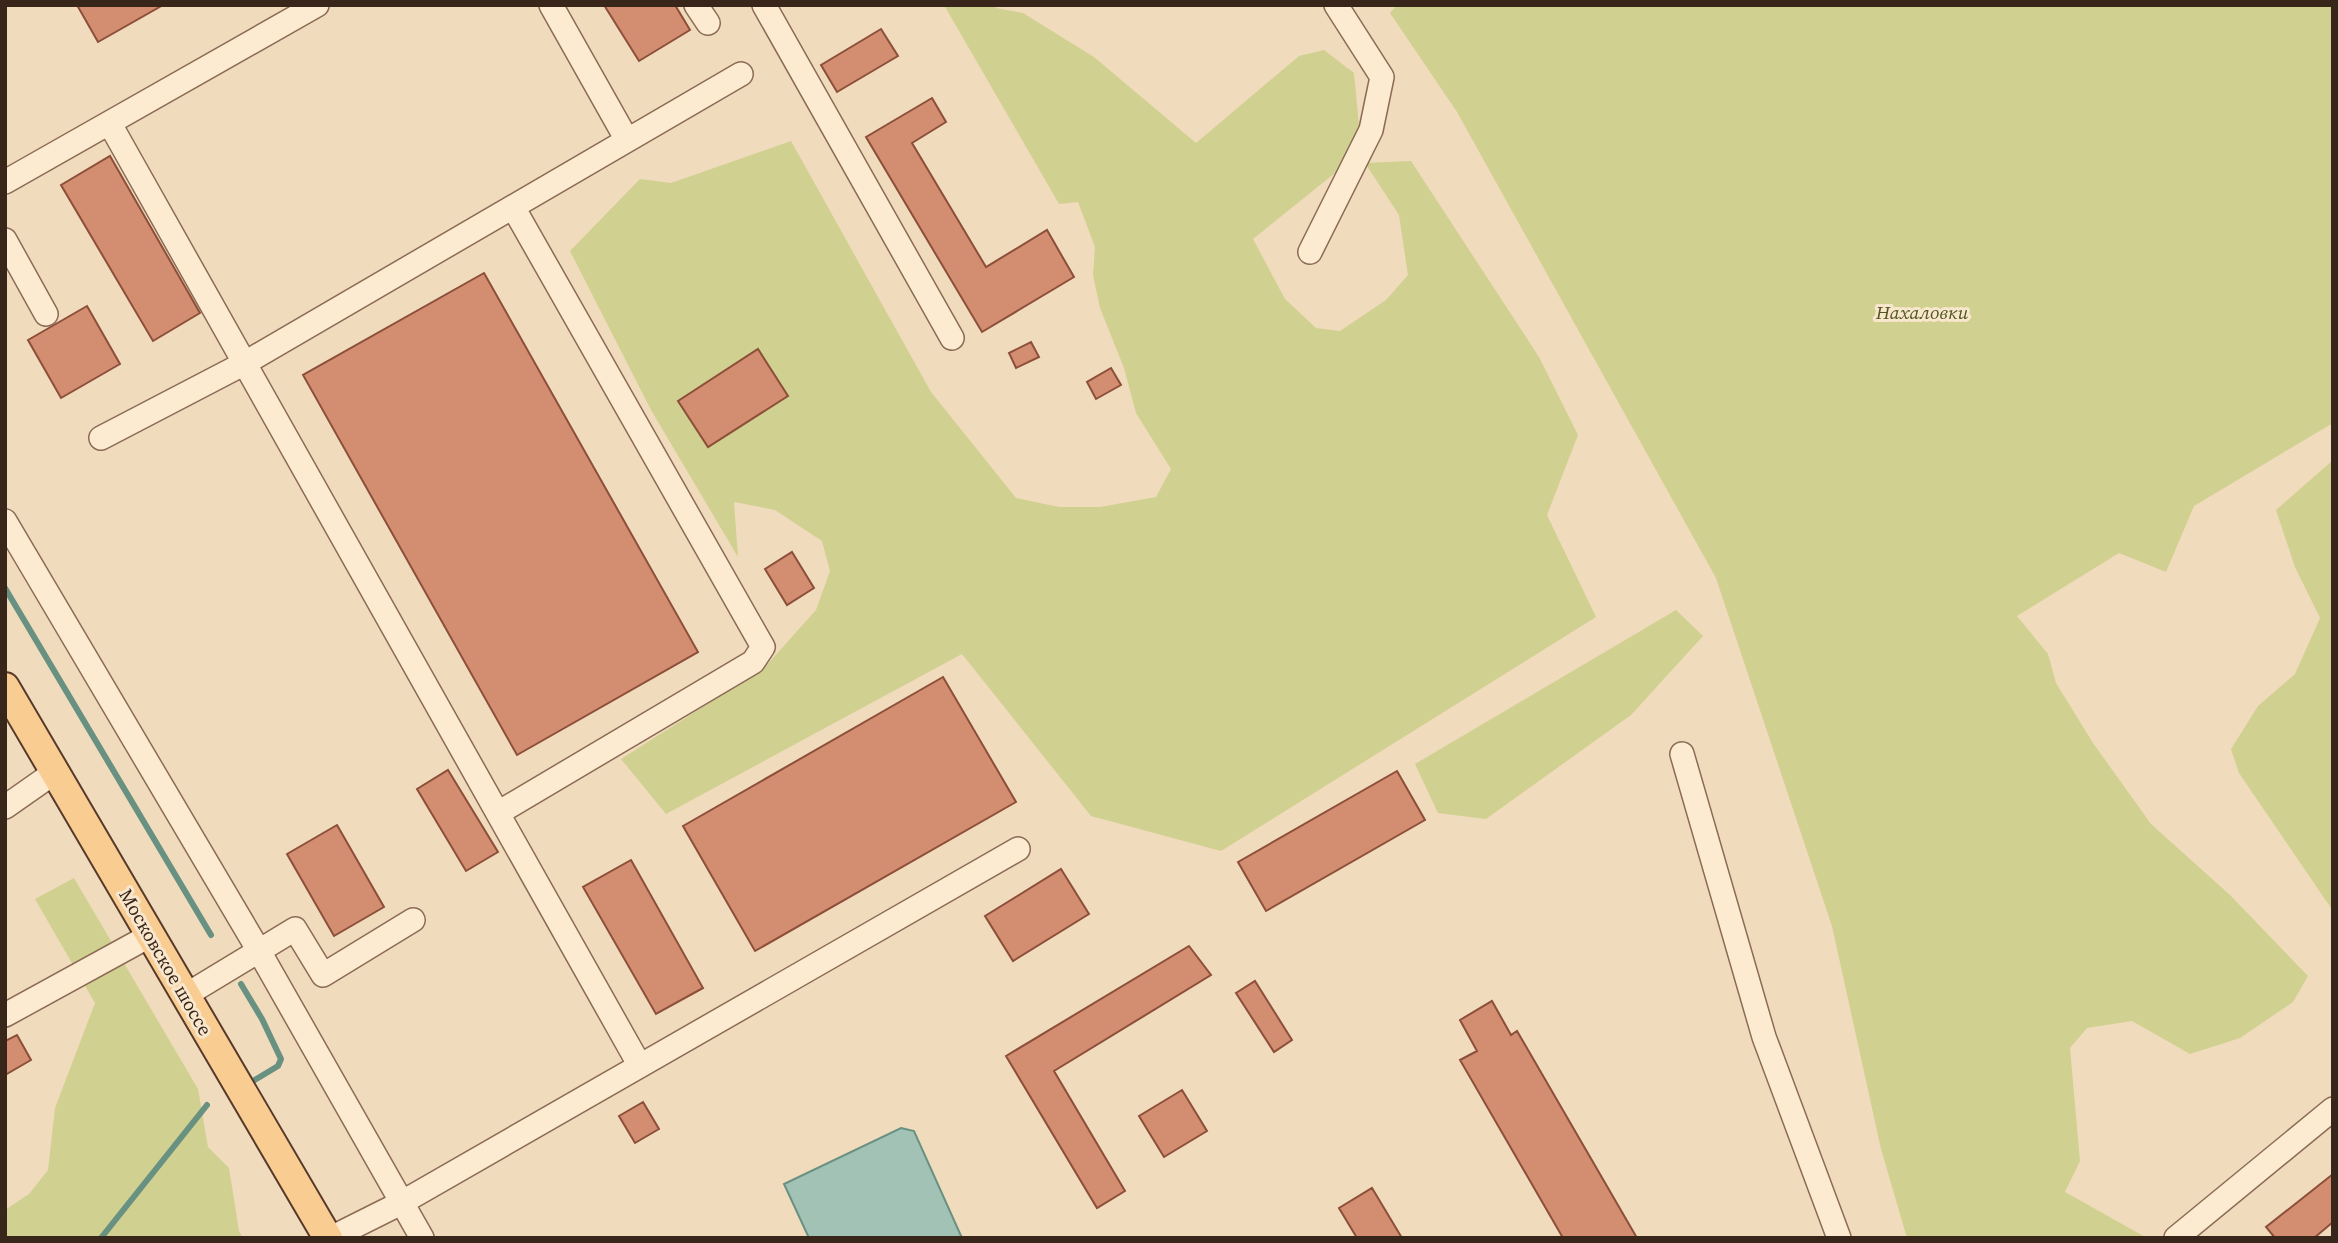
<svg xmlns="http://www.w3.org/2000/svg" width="2338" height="1243" font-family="'Source Serif 4',serif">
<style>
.green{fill:#d0d090}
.water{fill:#a1c2b4;stroke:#689182;stroke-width:2}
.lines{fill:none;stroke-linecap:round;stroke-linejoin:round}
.stream{stroke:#689182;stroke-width:6}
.building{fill:#d38d70;stroke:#8c4f39;stroke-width:2}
.minor-casing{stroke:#8b6b55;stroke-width:26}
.major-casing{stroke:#583a2a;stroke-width:32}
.minor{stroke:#fcead1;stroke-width:23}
.major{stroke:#f9cc91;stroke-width:28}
.labels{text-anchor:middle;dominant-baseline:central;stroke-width:6;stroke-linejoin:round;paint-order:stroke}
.park-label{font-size:19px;font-style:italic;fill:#505720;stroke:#f8e7cd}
.street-label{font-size:19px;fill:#39261b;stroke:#f8e7cd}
</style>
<rect width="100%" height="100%" fill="#f1dbbd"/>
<!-- green -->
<path class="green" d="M944 5H994L996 8 1023 13 1094 57 1196 143 1299 56 1324 50 1354 73 1359 126 1340 169 1253 239 1285 299 1316 328 1340 331 1386 300 1408 275 1399 215 1365 163 1411 161 1539 357 1578 435 1547 515 1596 617 1221 851 1091 816 962 654 666 814 621 759 764 668 816 610 830 571 822 541 775 510 734 502 738 557 651 410 570 251 640 179 671 183 791 141 931 392 1016 498 1059 507H1100L1156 497 1171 469 1136 413 1124 368 1100 308 1093 275 1095 247 1078 202 1059 204Z
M1397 5H2333V423L2194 506 2166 572 2119 553 2017 616 2048 654 2056 683 2093 743 2151 824 2230 895 2308 976 2293 1002 2240 1038 2190 1054 2132 1021 2087 1028 2070 1048 2080 1161 2065 1192 2147 1238H1907L1881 1149 1832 926 1716 578 1457 112 1390 13Z
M2333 460V911L2239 773 2231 749 2258 706 2295 674 2320 618 2295 567 2276 510Z
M1676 610 1703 636 1631 715 1486 819 1438 813 1415 764Z
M74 878 198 1089 208 1147 229 1168 239 1231 243 1238H5V1210L29 1194 48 1170 55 1108 95 1003 35 899Z"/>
<!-- water -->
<path class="water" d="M901 1128 914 1131 962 1238H809L784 1184Z"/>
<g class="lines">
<!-- stream -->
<path class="stream" d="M5 588 211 935
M241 984 262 1019 281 1059 278 1066 253 1081
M101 1238 207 1105"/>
</g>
<!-- building -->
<path class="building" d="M77 5H163L98 42Z
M604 5H675L690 30 639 61Z
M881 29 898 56 837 92 821 65Z
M932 98 946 122 912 143 986 267 1047 230 1074 277 982 332 866 137Z
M110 156 200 313 153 341 61 185Z
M484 273 698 652 517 755 303 375Z
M87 306 120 364 61 398 28 340Z
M1031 342 1039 357 1016 368 1009 353Z
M758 349 788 396 708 447 678 401Z
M1111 368 1121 385 1096 399 1087 382Z
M792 552 814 588 787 605 765 569Z
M943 677 1016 802 755 951 683 826Z
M448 770 498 852 466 871 417 789Z
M1397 771 1425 820 1266 911 1238 862Z
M337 825 384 907 334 936 287 854Z
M631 860 703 988 656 1014 583 887Z
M1061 869 1089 914 1013 961 985 916Z
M1189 946 1211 975 1054 1071 1125 1191 1097 1208 1006 1056Z
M1255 981 1292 1040 1274 1052 1236 993Z
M1492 1001 1511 1035 1517 1031 1637 1238H1563L1460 1060 1477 1051 1460 1020Z
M17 1035 31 1060 5 1075V1041Z
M1182 1090 1207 1131 1164 1157 1139 1116Z
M643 1102 659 1129 635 1143 619 1116Z
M2333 1174V1222L2314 1238H2275L2266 1227Z
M1372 1188 1402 1238H1357L1339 1208Z"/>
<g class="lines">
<defs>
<path id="minor" d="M551 5 627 140
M696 5 708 23
M764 5 952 338
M110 124 640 1066
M5 182 317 5
M5 240 46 314
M1310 252 1371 130 1382 77 1336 5
M101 438 245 363 741 74
M5 521 259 951 422 1238
M1682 754 1764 1037 1839 1238
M5 807 55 772
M498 813 753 662 763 647 513 207
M186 995 295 929 323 975 413 920
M5 1015 151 935
M331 1238 401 1203 1018 849
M2176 1238 2333 1109"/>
<path id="major" d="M5 687 328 1238"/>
</defs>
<!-- minor casing -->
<use href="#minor" class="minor-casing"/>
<!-- major casing -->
<use href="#major" class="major-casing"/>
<!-- minor -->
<use href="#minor" class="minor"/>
<!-- major -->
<use href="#major" class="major"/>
</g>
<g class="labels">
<!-- park labels -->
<g class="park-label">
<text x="1922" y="312">Нахаловки</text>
</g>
<!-- street labels -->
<g class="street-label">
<text transform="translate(166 962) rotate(60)">Московское шоссе</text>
</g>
</g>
<!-- border -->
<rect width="2338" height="1243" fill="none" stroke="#39261b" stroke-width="14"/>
</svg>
